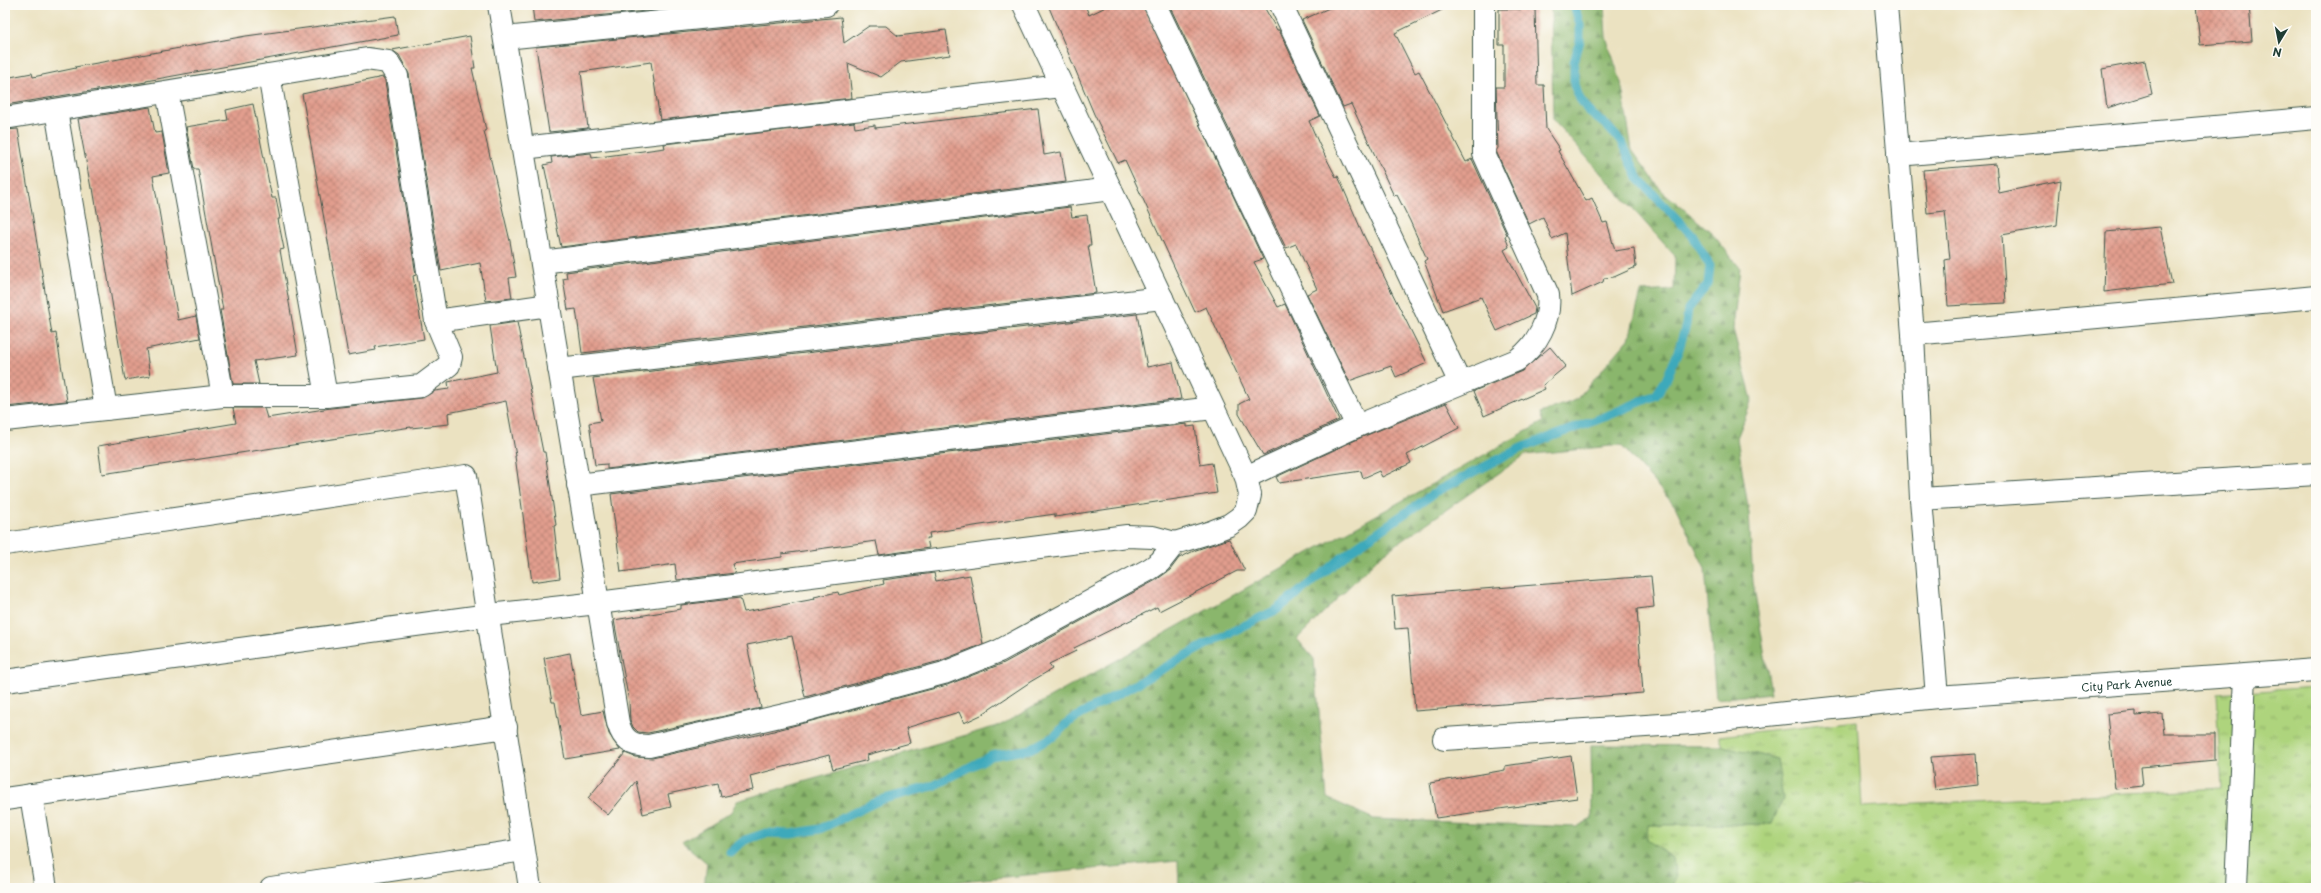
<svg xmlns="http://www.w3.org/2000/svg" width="2321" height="893" font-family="'Playpen Sans',sans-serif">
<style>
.grass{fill:url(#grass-tufts);stroke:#668858}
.forest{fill:url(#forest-firs);stroke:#547a50}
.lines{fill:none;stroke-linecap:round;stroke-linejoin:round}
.stream{stroke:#3ca9bb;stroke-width:9}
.building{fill:url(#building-cross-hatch)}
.minor-casing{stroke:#3e5649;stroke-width:24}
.minor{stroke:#fff;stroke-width:22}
.labels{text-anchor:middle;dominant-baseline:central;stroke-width:3;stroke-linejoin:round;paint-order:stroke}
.street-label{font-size:11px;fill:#1f3d34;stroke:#fdfcf7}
</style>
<defs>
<pattern id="grass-tufts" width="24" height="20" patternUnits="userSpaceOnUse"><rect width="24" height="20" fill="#aed47d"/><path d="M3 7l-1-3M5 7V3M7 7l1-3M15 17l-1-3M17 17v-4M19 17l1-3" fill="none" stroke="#8dad67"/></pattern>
<pattern id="forest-firs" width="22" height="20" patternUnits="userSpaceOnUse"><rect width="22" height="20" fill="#8ab66c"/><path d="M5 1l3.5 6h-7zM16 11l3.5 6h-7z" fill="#70955a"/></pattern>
<pattern id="building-cross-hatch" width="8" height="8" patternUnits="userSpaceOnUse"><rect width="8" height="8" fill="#e29e8e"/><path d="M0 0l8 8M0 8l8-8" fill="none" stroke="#b78275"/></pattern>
</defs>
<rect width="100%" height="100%" fill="#fdfcf7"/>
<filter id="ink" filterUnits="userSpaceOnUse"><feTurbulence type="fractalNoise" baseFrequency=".025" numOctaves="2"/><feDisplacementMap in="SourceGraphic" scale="8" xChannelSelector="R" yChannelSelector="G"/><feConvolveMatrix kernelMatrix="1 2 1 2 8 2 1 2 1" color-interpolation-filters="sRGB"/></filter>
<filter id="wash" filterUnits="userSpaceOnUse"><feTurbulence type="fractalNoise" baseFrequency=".012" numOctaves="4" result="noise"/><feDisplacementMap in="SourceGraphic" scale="16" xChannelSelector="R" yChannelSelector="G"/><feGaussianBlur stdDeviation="0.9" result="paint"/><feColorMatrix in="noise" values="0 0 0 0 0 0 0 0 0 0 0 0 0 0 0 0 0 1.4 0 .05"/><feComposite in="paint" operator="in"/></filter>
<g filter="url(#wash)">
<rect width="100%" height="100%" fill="#ebe2c1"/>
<!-- grass -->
<path class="grass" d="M2316 687V888H1671L1676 878 1647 840V825L1772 824 1777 759 1723 746 1719 736 1857 720 1862 807 2222 788 2217 694Z"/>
<!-- forest -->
<path class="forest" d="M1551 5H1604L1606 37 1621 82 1632 150 1661 190 1711 232 1740 268 1733 329 1752 400 1737 438 1749 513 1753 582 1771 693 1716 699 1705 568 1675 506 1621 445 1525 455 1381 555 1297 639 1314 659 1327 798 1374 819 1576 827 1592 819 1591 745 1723 746 1777 759 1783 798 1772 824 1648 825 1647 840 1673 858 1676 878 1671 888H1179L1178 861 886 888H704L707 863 682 842 731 812 737 801 1001 725 1543 422 1540 413 1576 400 1629 339 1641 292 1674 290 1675 256 1553 120Z"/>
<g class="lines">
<!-- stream -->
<path class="stream" d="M730 852 745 840 766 833 791 834 820 829 880 800 933 786 991 756 1030 749 1055 736 1068 722 1207 644 1278 609 1353 549 1439 490 1521 448 1607 416 1656 395 1666 380 1679 349 1686 325 1688 309 1708 284 1710 266 1692 235 1639 179 1622 143 1607 126 1589 112 1580 99 1574 85V62L1580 41V25L1574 5"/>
</g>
<g id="blocks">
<!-- building -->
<path class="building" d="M532 5H687V7L534 22Z
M1048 5H1085L1089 15 1110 5H1143L1263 259 1254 262 1278 307 1285 304 1339 420 1263 455 1239 414V404L1249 399 1206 307 1195 312 1125 160 1118 163 1094 114Z
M1169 5H1263L1277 30H1279L1320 116 1309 121 1319 144 1336 177 1338 176 1363 234 1427 363 1396 377 1391 366 1349 381 1307 294 1317 289 1296 244 1286 248Z
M1336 5H1452L1395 33 1415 73 1419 71 1466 162 1472 159 1507 235 1505 236 1509 247 1504 250 1535 308 1534 314 1497 331 1481 297 1443 311 1424 261 1427 259 1410 221 1397 195 1394 196 1351 104 1343 107 1302 20Z
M2196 5H2249L2252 41 2200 45Z
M1499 9H1535L1537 85H1544L1546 129 1560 150 1558 151 1586 201 1592 198 1603 223 1607 222 1615 251 1634 248 1636 267 1614 277 1604 278 1603 282 1572 296 1565 233 1552 239 1543 217 1529 224 1496 151 1498 148 1496 87H1504V45H1499Z
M395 16 398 35 146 81V82L5 105V78L32 73 33 77 76 68 75 67 246 36Z
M841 17 844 43 869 26H886L898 36 946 30 950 55 901 62 881 77 848 63 852 98 660 120 651 62 581 72 588 128 549 132 536 47Z
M470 36 475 68H472L486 130 484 131 510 241 516 277 509 278 512 298 486 301 480 263 441 271 409 74 399 55 392 50Z
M2145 61 2152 94 2107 108 2102 69Z
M383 77 385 81 416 275 413 276 424 339 375 347 376 350 348 355 302 94Z
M253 104 272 198H276L280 219H278L284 249 280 250 298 355 254 361 259 384H233L220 310H223L198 169H194L186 127 228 120 226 110Z
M150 107 155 133 162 132 169 173 153 176 178 320 196 316 200 338 146 349 150 376 125 380 93 188H91L78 119Z
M1038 109 1044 155 1061 152 1066 182 561 247 544 165 552 163 551 157 591 153 592 158 621 154 665 148 664 144 854 122 855 128 875 125V128Z
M18 129 52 334 56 333 67 401 5 407V130Z
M1996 164 1999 193 2061 180 2057 225 2002 235 2006 303 1948 306 1945 260 1950 259 1945 211 1927 213 1923 170Z
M1070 207 1072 217 1087 215 1091 245H1088L1096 293 582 353 576 309 568 310 563 279 567 278 566 272Z
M2160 227 2172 284 2104 292 2106 232Z
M1137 314 1147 367 1173 362 1181 399 607 469V464L595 465 589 423 601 421 593 378Z
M517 322 543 452H545L556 525 554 526 560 578 532 582 515 456H516L506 401 448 413 449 424 411 428V427L102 474 98 446 236 423 233 408H264L267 418 331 408 422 398 435 391 449 389 448 382 497 372 490 326Z
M1550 347 1566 366 1543 385 1545 389 1484 416 1474 391 1522 371Z
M1446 403 1459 428 1407 455 1411 463 1382 477 1379 471 1363 478 1361 471 1279 483 1276 477 1362 437Z
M1187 424V427L1195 426 1200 465 1212 463 1217 493 1055 517V514L1013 520 929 533 930 538H927L929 548 879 555 876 541 782 554V557L732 564 735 573 677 580 675 564 621 572 611 494Z
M1229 539 1245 571H1237L1159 611 1157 607 1074 648 1076 651 1049 664 1052 669 1030 682 981 715 964 723 959 712 906 728 910 743 867 755 868 760 833 769 829 755 750 776 753 790 721 797 718 783 668 794 671 807 643 814 636 781 608 815 588 798 625 753 635 757 652 758 766 733 947 685 1004 663 1156 580 1170 570 1179 558 1196 550Z
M934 573 936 581 970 575 983 644 940 661 805 697 792 636 747 645 761 708 648 733 638 732 633 727 630 720 629 702 614 620 681 609V605L740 598 744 612 815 599 814 597 838 592 839 595 884 584 883 580Z
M1651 576 1654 607 1637 609 1643 693 1415 711 1408 628 1395 629 1392 596Z
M570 653 581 715 603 711 609 734 620 750 565 759 555 702H552L544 658Z
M2136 711V716L2162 714 2164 734H2215V760L2141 767 2143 786 2115 789 2107 714Z
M1976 754 1978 785 1935 790 1931 757Z
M1571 756 1577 798 1436 818 1430 783 1505 770V766Z"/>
</g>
</g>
<g filter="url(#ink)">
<use href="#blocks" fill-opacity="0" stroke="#3e5649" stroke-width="1"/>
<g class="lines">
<defs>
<g id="minor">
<path d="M499 5 618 723C623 740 631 746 649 746L806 710 944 673 999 651 1150 569 1160 562 1175 543 1211 532 1229 525 1239 518 1246 511 1250 495 1246 477 1024 5"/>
<path d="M1155 5 1357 426"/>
<path d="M1281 5 1460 383"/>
<path d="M1886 5 1913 334 1921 499 1937 697"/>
<path d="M505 38 826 5"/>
<path d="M269 75 326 396"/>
<path d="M167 92 223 396"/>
<path d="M56 110 106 409"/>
<path d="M5 118 367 59 388 62 397 76 436 321 451 357 449 365 421 386 326 396H223L5 420"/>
<path d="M523 148 1062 86"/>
<path d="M1898 155 2316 118"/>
<path d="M542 262 1111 189"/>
<path d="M436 321 549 305"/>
<path d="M1913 334 2316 297"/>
<path d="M559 369 1162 298"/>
<path d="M1246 477 1357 426 1517 360C1537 345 1551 320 1548 295L1484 154V5"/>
<path d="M578 485 1213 408"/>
<path d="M1921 499 2316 474"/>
<path d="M5 544 466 476 530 888"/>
<path d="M5 681 489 615 598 603 1127 536 1153 537 1175 543"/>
<path id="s1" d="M1444 739 1692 723 1937 697 2316 670"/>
<path d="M31 795 46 888"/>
<path d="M5 799 506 727"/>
<path d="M271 888 524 850"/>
<path d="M2236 888 2245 675"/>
</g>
</defs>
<!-- minor casing -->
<use href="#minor" class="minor-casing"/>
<!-- minor -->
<use href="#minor" class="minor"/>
</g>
</g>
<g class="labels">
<!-- street labels -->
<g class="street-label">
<text stroke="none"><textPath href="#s1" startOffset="685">City Park Avenue</textPath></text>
</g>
</g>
<!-- margin -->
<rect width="2321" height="893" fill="none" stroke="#fdfcf7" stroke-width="20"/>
<!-- north arrow -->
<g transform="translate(2279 42) rotate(190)" stroke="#fdfcf7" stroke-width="3" paint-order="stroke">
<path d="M0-3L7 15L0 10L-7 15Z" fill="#1f3d34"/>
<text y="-6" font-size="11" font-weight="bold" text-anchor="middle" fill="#1f3d34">N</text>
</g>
</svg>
